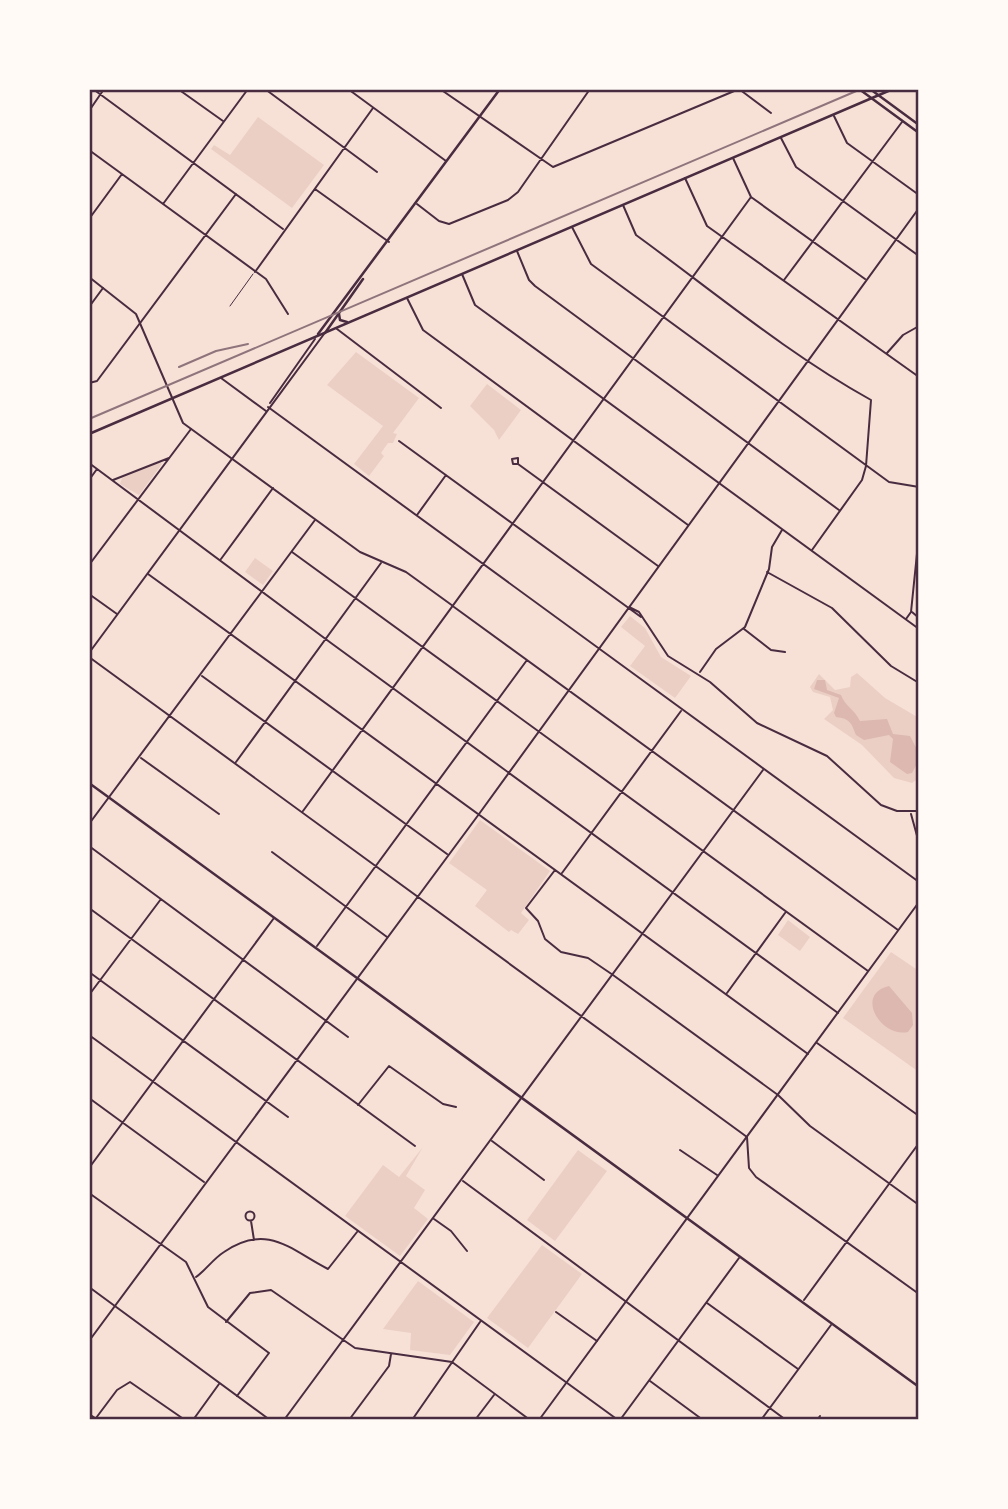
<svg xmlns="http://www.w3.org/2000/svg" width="1008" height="1509" font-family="Ubuntu,sans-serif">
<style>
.green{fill:#ebcfc5}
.water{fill:#dcb8b0}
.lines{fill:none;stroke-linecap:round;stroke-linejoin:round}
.service{stroke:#4a2c40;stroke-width:1}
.minor{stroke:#4a2c40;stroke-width:2}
.tertiary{stroke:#4a2c40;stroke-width:2}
.secondary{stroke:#4a2c40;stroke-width:2.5}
.primary{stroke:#4a2c40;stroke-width:2.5}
.rail{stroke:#8f747c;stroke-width:2}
.neatline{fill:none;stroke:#4a2c40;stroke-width:2.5}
</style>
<rect width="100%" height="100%" fill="#f7e1d7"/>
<!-- green -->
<path class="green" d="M258 117 324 165 292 208 211 149 214 145 230 155Z
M356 352 419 398 393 433 397 434 393 443H388L381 453 384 456 369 476 354 464 383 426 327 385Z
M487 384 521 410 499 440 494 430 470 406Z
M160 462 162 464 139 495 120 484 122 478Z
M255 558 273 571 263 585 245 572Z
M630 616 645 628 661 657 691 676 675 698 630 666 645 646 621 627Z
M857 673 885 698 919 718V778L912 783 894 778 862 745 824 719 833 710 830 697 813 692 810 687 819 674 835 690 850 687 851 677Z
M480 820 550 871 521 913 529 920 518 934 511 930 509 932 475 906 487 890 449 863Z
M788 920 810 937 800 951 778 935Z
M891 952 919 971V1072L843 1018Z
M423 1147 406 1176 425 1190 414 1208 428 1219 400 1256 345 1216 383 1165 399 1177Z
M578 1150 607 1171 555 1241 527 1220Z
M542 1245 582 1274 528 1348 487 1318Z
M418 1281 474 1322 450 1355 410 1350 411 1333 383 1329Z"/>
<!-- water -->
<path class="water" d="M817 680H825L827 690 841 695C845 706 855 710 860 721L887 719 893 734 910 736C919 754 923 754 912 773L907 774 890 762 893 739 889 735 864 740 856 735C851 722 850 719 836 717L834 713 839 698 814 689Z
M889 986 912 1013 913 1025 908 1032C881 1038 854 994 889 986Z"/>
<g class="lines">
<!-- service -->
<path class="service" d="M230 306 253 274"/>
<!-- minor -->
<path class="minor" d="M93 89 283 229
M178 89 223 121
M265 89 377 172
M348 89 446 161
M440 89 553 167 739 89 771 113
M89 111 104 89
M834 116 847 143 919 195
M781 138 796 167 919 256
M89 150 266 279 288 314
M733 158 751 197 865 279
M685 178 707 226 919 377
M315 189 389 242
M163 204 248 89
M417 204 439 221 449 224 508 200 518 192 590 89
M623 205 636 235C713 291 788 354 871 400L866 466 862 480 812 550
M89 219 122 174
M572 227 591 264 889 482 919 487
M517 251 529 280 535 286 839 510
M255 272 373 108
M784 280 902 122
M407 298 423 330 688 525
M89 307 103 288
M337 329 441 408
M887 353 903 335 919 326
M221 378 266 411
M89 383 97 381 236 194
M268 407 919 882
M399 441 641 617
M89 463 331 643 838 1013
M518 464V458L512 459 513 464H518L658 566
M89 480 97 469
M113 480 169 458
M417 515 446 475
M292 552 868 971
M221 559 273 488
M89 565 191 429
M767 572 832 608 891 666 919 683
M148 574 808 1054
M89 594 117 614
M454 607 898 930
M629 607 639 612 668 656 710 682 757 723 827 756 881 805 897 811H919
M912 612 919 618
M906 619 911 612 919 534
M744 629 771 650 785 652
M89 657 747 1137 749 1168 756 1177 919 1294
M700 672 716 649 745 627 769 569 772 547 782 530
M202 676 447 854
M141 758 219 814
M236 762 381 563
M303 811 751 197
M911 814 919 843
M89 824 315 520
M89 846 348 1037
M272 852 387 937
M555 870 526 908 538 921 545 939 561 952 588 958 613 975 778 1095 810 1126 919 1205
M562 873 681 711
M89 908 415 1146
M317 946 527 660
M89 972 288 1117
M727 993 785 913
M89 995 161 899
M89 1035 618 1420
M817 1043 919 1116
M89 1098 204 1182
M358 1105 389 1066 443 1104 456 1107
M492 1141 544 1180
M680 1150 717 1175
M89 1168 274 918
M463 1181 786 1420
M89 1193 186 1262 208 1307 269 1353 237 1396
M245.5 1216a4.5 4.5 0 1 1 9 0a4.5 4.5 0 1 1-9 0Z
M434 1219 451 1231 467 1251
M251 1221 254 1240
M196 1277C206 1270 213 1259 224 1252 268 1222 292 1251 328 1269L357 1232
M804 1300 919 1143
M707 1303 798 1369
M556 1312 597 1341
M226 1322 250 1293 271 1290 355 1348 452 1362 530 1420
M89 1341 479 814 919 208
M650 1381 703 1420
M89 1414 98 1420
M96 1418 117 1390 130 1382 185 1420
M193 1420 219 1384
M284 1420 763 770
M349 1420 389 1366 391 1354
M412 1420 480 1322
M475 1420 494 1395
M620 1420 739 1258
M761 1420 831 1325
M817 1420 820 1416"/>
<!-- tertiary -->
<path class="tertiary" d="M462 274 475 305 919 629
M89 277 136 314 183 423 360 552 406 572 453 606
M270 403 315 339
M89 653 324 334
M89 1287 270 1420
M539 1420 919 902"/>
<!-- secondary -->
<path class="secondary" d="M859 89 919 133
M870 89 919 125
M325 333 363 279
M318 334 500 89
M89 783 919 1387"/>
<!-- primary -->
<path class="primary" d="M339 314 340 320 347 322
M89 434 893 89"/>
<!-- rail -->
<path class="rail" d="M179 367 216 351 248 344
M89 419 861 89"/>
</g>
<!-- border -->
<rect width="1008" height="1509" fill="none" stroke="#fffaf5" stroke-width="182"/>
<rect x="91" y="91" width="826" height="1327" class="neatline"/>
</svg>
